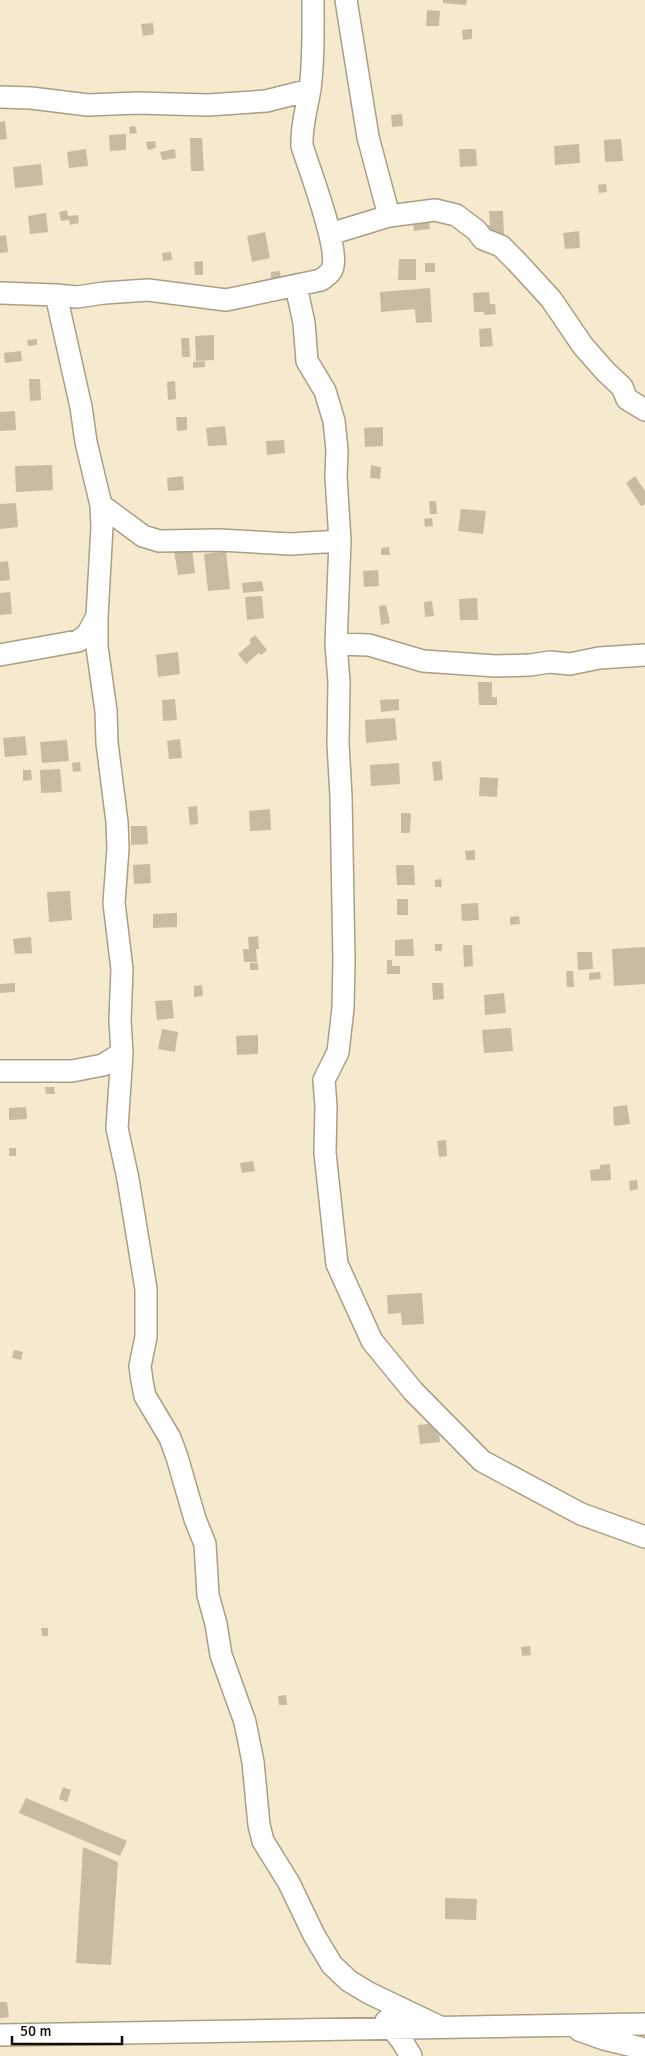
<svg xmlns="http://www.w3.org/2000/svg" width="645" height="2056" font-family="Signika,sans-serif">
<style>
.building{fill:#c7bba1}
.lines{fill:none;stroke-linecap:round;stroke-linejoin:round}
.minor-casing{stroke:#aa9e85;stroke-width:24}
.minor{stroke:#fff;stroke-width:21}
</style>
<rect width="100%" height="100%" fill="#f5e9ce"/>
<!-- building -->
<path class="building" d="M443 0H467L466 5 443 3Z
M427 10 440 11 439 26H426Z
M153 23 154 34 143 36 141 24Z
M472 29V39L463 40 462 30Z
M402 114 403 126 392 127 391 115Z
M5 121 7 139 0 140V122Z
M135 126 137 133 130 134 129 127Z
M126 134V150L110 151 109 135Z
M190 138H202L204 171H191Z
M621 139 623 161 605 162 604 140Z
M155 141 156 148 148 150 146 142Z
M579 144 580 163 555 165 554 146Z
M86 149 88 166 69 168 67 152Z
M175 149 176 158 162 160 160 152Z
M459 149H476L477 166 460 167Z
M41 164 43 185 15 188 13 167Z
M606 184 607 192 599 193 598 185Z
M67 210 68 216 78 215 79 223 70 225 69 220 61 221 59 212Z
M489 211H503L504 236 483 237V225H490Z
M46 213 48 232 30 234 28 216Z
M429 221 430 229 414 231 413 224Z
M579 231 580 248 565 249 563 233Z
M265 232 270 258 252 262 247 236Z
M6 235 8 252 0 253V236Z
M171 252 172 260 163 261 162 253Z
M399 259H416V280H398Z
M203 261V275H195L194 262Z
M425 263H435V272H425Z
M280 271 281 280 271 281V272Z
M430 288 432 322 416 323 415 309 381 312 380 292Z
M489 292 490 304H495L496 314 484 315V312H474L473 293Z
M491 328 493 346 480 347 479 329Z
M214 335V360L196 361 195 336Z
M181 338H189L190 357H182Z
M37 339V345L28 346 27 340Z
M21 351 22 361 5 363 4 353Z
M205 361V367L193 368V362Z
M29 379H40L41 400 30 401Z
M175 381 176 399 168 400 167 382Z
M15 411 16 430 0 431V412Z
M176 417H187V430L177 431Z
M225 426 227 445 208 446 206 428Z
M383 427V446L365 447 364 428Z
M284 440 285 453 267 455 266 441Z
M52 465 53 490 16 492 15 466Z
M371 465 381 467 380 479 370 478Z
M183 476 184 490 168 491 167 478Z
M635 476 645 491V504L641 506 626 483Z
M429 501H436L437 514H430Z
M16 503 18 527 0 529V504Z
M461 509 486 511 483 534 458 531Z
M432 518 433 526 425 527 424 519Z
M389 547 390 555H381V548Z
M192 549 195 573 178 575 174 551Z
M226 551 230 589 208 591 204 554Z
M8 561 10 580 0 581V562Z
M378 570 379 586 364 587 363 571Z
M262 581 264 591 243 593 242 583Z
M10 592 12 614 0 615V593Z
M262 596 264 618 247 620 245 597Z
M477 598 478 620H460L459 599Z
M432 601 434 616 425 617 424 602Z
M386 605 390 623 381 625 379 606Z
M255 635 267 650 261 655 259 653 246 664 238 654 251 643 249 640Z
M178 652 180 674 158 677 156 655Z
M478 682H492V697H497V705H479Z
M175 699 177 720 163 721 162 700Z
M399 699V710L381 712 380 700Z
M395 718 397 740 366 743 365 720Z
M25 736 27 755 5 757 3 738Z
M180 739 182 758 169 759 167 741Z
M67 740 69 761 42 763 40 742Z
M441 761 443 780 434 781 432 762Z
M80 762 81 771 73 772 72 763Z
M399 763 400 784 371 786 370 765Z
M60 769 62 792 41 793 40 770Z
M23 770H31L32 780 23 781Z
M480 777 498 778 497 797 479 796Z
M197 806 198 824 190 825 188 807Z
M270 809 271 830 250 831 249 811Z
M401 813H411L410 833H401Z
M131 826H147L148 844 131 845Z
M475 850V860H466L465 851Z
M150 864 151 883 134 884 133 865Z
M396 865H414L415 885H397Z
M441 879 442 887H435V880Z
M70 891 72 920 49 922 47 892Z
M397 899H408V915H397Z
M478 903 479 920 462 921 461 904Z
M177 913V927L153 928V914Z
M519 916 520 924 510 925V917Z
M258 936 259 949H256L257 962H244L243 949H249L248 937Z
M31 937 32 953 15 954 13 939Z
M413 939 414 956H395V940Z
M435 944H442V951H435Z
M463 945H472L473 966 464 967Z
M645 947V984L614 986 612 949Z
M577 952H592L593 969 578 970Z
M387 960H392V966H400V974H387Z
M250 963H258V970H250Z
M566 971H573L574 987H567Z
M600 972 601 979 589 980V973Z
M15 983V992L0 993V984Z
M432 983H443L444 999 433 1000Z
M202 985 203 996 194 997V986Z
M504 993 506 1013 485 1015 484 995Z
M172 1000 174 1018 157 1020 155 1001Z
M511 1028 513 1051 484 1053 482 1030Z
M162 1029 178 1032 175 1052 158 1049Z
M258 1035V1054L237 1055 236 1036Z
M45 1087H54L55 1094H46Z
M627 1105 630 1124 614 1126 613 1107Z
M26 1107 27 1119 9 1120V1108Z
M446 1140 447 1156 439 1157 437 1141Z
M9 1148H16V1156H9Z
M253 1161 255 1171 242 1173 240 1163Z
M610 1164 611 1180 591 1181 590 1170 600 1169V1165Z
M637 1180 638 1189 630 1191 629 1181Z
M422 1293 424 1324 402 1325 401 1313 388 1314 387 1295Z
M14 1350 23 1352 21 1360 12 1358Z
M438 1423 440 1442 420 1444 418 1425Z
M41 1628H48V1636H42Z
M530 1646 531 1655 522 1656 521 1647Z
M286 1695 287 1705H279L278 1696Z
M63 1787 71 1790 67 1802 59 1799Z
M26 1798 127 1841 120 1856 19 1813Z
M83 1847 118 1862 111 1965 76 1963Z
M445 1898 477 1899 476 1920 445 1919Z
M0 2002H7L9 2017 0 2018Z"/>
<g class="lines">
<defs>
<path id="minor" d="M346 0 368 137 389 216
M0 97 31 98 88 105 137 103 208 105 266 101 310 90
M330 234 389 216 435 210 456 215 476 230 483 239 501 246 516 261 551 299 583 346 606 372 622 387 627 399 645 410
M296 286 304 323 307 361 325 391 334 421 337 450 336 476 340 541 336 644 339 682 338 744 341 796 344 960 343 1008 338 1052 324 1080 326 1106 325 1153 337 1264 372 1341 413 1391 482 1461 581 1514 645 1537
M0 293 56 295 81 407 86 442 101 505 102 527 97 616V647L106 711 107 743 117 822 118 848 114 903 122 969 120 1020 122 1053 117 1128 128 1179 146 1289V1337L140 1366 142 1381 145 1396 170 1438 177 1457 195 1519 205 1544 208 1595 216 1624 221 1655 245 1722 253 1762 259 1825 263 1841 289 1883 314 1935 332 1965 349 1981 369 1993 440 2027
M56 295 77 297 104 293 148 290 226 300 321 280C327 275 332 273 333 266 338 244 310 171 302 146 301 126 307 108 310 89 314 59 313 30 313 0
M101 505 143 536 159 541 219 540 291 544 340 541
M336 644 369 645 423 661 496 666 530 665 550 662 570 664 599 658 645 655
M0 655 78 641 87 635 97 616
M0 1071H72L103 1065 122 1053
M386 2021 402 2041 411 2056
M579 2030 604 2039 645 2049
M0 2035 645 2024"/>
</defs>
<!-- minor casing -->
<use href="#minor" class="minor-casing"/>
<!-- minor -->
<use href="#minor" class="minor"/>
</g>
<!-- scale -->
<path d="M12 2036v8h110v-8" fill="none" stroke="#120d05" stroke-width="2.5"/>
<text x="20" y="2036" font-size="15" fill="#120d05" stroke="#ffffff" stroke-width="4" paint-order="stroke">50 m</text>
</svg>
